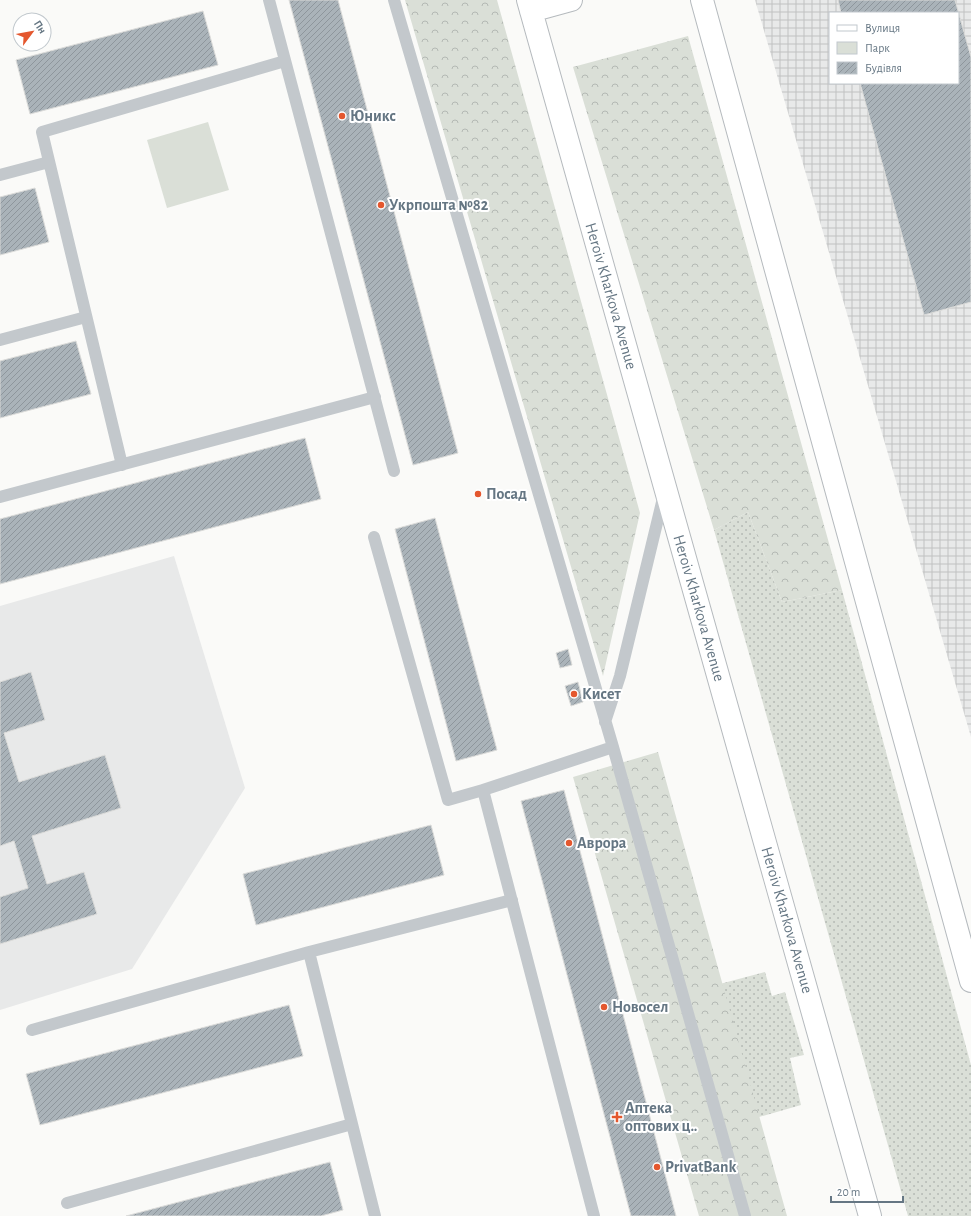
<svg xmlns="http://www.w3.org/2000/svg" width="971" height="1216" font-family="'Alegreya Sans',sans-serif">
<style>
.built{fill:#e8e9e9}
.industrial{fill:url(#industrial-grid);fill-rule:evenodd}
.grass{fill:url(#grass-dots)}
.forest{fill:url(#forest-crowns)}
.park{fill:#dadfd7}
.building{fill:url(#building-hatch);stroke:#dcdcda}
.lines{fill:none;stroke-linecap:round;stroke-linejoin:round}
.primary-casing{stroke:#b5babe;stroke-width:24}
.lane{stroke:#c3c8cc;stroke-width:12}
.primary{stroke:#fff;stroke-width:22}
.poi-dot{fill:#e4572e;stroke:#fff;stroke-width:1.5}
.labels{text-anchor:middle;dominant-baseline:central;stroke-width:4;stroke-linejoin:round;paint-order:stroke}
.poi-label{font-size:16px;font-weight:bold;fill:#657683;stroke:#fff;text-anchor:start}
.street-label{font-size:16px;fill:#657683;stroke:#fff}
</style>
<defs>
<pattern id="industrial-grid" width="8" height="8" patternUnits="userSpaceOnUse"><rect width="8" height="8" fill="#e8e9e9"/><path d="M0 4h8M4 0v8" fill="none" stroke="#c0c1c2"/></pattern>
<pattern id="grass-dots" width="8" height="8" patternUnits="userSpaceOnUse"><rect width="8" height="8" fill="#dadfd7"/><path d="M2 2h.1M6 6h.1" fill="none" stroke="#b4b9b4" stroke-width="1.8" stroke-linecap="round"/></pattern>
<pattern id="forest-crowns" width="20" height="18" patternUnits="userSpaceOnUse"><rect width="20" height="18" fill="#dadfd7"/><path d="M2 6a3 3 0 1 1 6 0M12 15a3 3 0 1 1 6 0" fill="none" stroke="#b4b9b4"/></pattern>
<pattern id="building-hatch" width="6" height="6" patternUnits="userSpaceOnUse"><rect width="6" height="6" fill="#aab3b9"/><path d="M-1 1l2-2M0 6l6-6M5 7l2-2" fill="none" stroke="#8e969c"/></pattern>
</defs>
<rect width="100%" height="100%" fill="#fafaf8"/>
<!-- built -->
<path class="built" d="M174 556 245 788 132 969 0 1010V606Z"/>
<!-- industrial -->
<path class="industrial" d="M755 0H971V737ZM830 13H958V83H830Z"/>
<!-- grass -->
<path class="grass" d="M748 512 782 602 842 590 971 1065V1216H908L714 530Z
M765 972 772 996 785 992 804 1055 790 1058 801 1105 752 1119 716 985Z"/>
<!-- forest -->
<path class="forest" d="M405 0H497L640 513 603 676Z
M688 36 842 590 782 602 748 512 714 530 573 67Z
M658 752 787 1216H699L573 777Z"/>
<!-- park -->
<path class="park" d="M208 122 229 190 167 208 147 140Z"/>
<!-- building -->
<path class="building" d="M289 0H338L458 453 413 465Z
M838 0H955L971 57V302L924 315 860 83H958V13H841Z
M203 11 218 65 30 114 16 60Z
M35 188 49 242 0 255V197Z
M76 341 91 394 0 418V361Z
M305 438 321 499 0 584V519Z
M435 518 497 750 456 761 395 529Z
M568 649 572 665 560 668 556 653Z
M31 672 45 720 4 733 19 782 105 755 121 808 32 836 47 884 84 872 97 914 0 944V897L28 888 14 841 0 846V682Z
M578 682 583 702 571 706 565 686Z
M564 790 676 1216H631L521 801Z
M431 825 444 875 256 925 243 874Z
M289 1005 303 1056 40 1125 26 1074Z
M330 1162 343 1210 321 1216H126Z"/>
<g class="lines">
<defs>
<path id="primary" d="M528 0 870 1216
M702 0 971 981
M531 11 571 0"/>
</defs>
<!-- primary casing -->
<use href="#primary" class="primary-casing"/>
<!-- lane -->
<path class="lane" d="M269 0 394 471
M394 0 613 747 745 1216
M0 175 49 162
M0 340 86 317
M122 465 42 132 285 61
M0 497 375 397
M374 537 448 800 483 790
M605 722 620 676 664 494
M32 1030 309 952
M67 1203 352 1124
M375 1216 309 952 512 900
M594 1216 483 790 613 747"/>
<!-- primary -->
<use href="#primary" class="primary"/>
</g>
<!-- markers -->
<g class="poi-dot">
<circle cx="342" cy="116" r="4"/>
<circle cx="381" cy="205" r="4"/>
<circle cx="478" cy="494" r="4"/>
<circle cx="574" cy="694" r="4"/>
<circle cx="569" cy="843" r="4"/>
<circle cx="604" cy="1007" r="4"/>
<path d="M615 1111h4v4h4v4h-4v4h-4v-4h-4v-4h4z"/>
<circle cx="657" cy="1167" r="4"/>
</g>
<g class="labels">
<!-- poi labels -->
<g class="poi-label">
<text x="350" y="116">Юникс</text>
<text x="389" y="205">Укрпошта №82</text>
<text x="486" y="494">Посад</text>
<text x="582" y="694">Кисет</text>
<text x="577" y="843">Аврора</text>
<text x="612" y="1007">Новосел</text>
<text x="625" y="1108">Аптека<tspan x="625" dy="18">оптових ц‥</tspan></text>
<text x="665" y="1167">PrivatBank</text>
</g>
<!-- street labels -->
<g class="street-label">
<text transform="translate(611 296) rotate(74)">Heroiv Kharkova Avenue</text>
<text transform="translate(699 608) rotate(74)">Heroiv Kharkova Avenue</text>
<text transform="translate(787 920) rotate(74)">Heroiv Kharkova Avenue</text>
</g>
</g>
<!-- legend -->
<rect x="829" y="12" width="130" height="72" fill="#ffffff" stroke="#c1c8cd"/>
<rect x="837" y="25" width="20" height="6" fill="#ffffff" stroke="#c1c8cd"/>
<text x="865" y="32" font-size="12" fill="#657683">Вулиця</text>
<rect x="837" y="42" width="20" height="12" fill="#dadfd7" stroke="#c1c8cd"/>
<text x="865" y="52" font-size="12" fill="#657683">Парк</text>
<rect x="837" y="62" width="20" height="12" fill="url(#building-hatch)" stroke="#c1c8cd"/>
<text x="865" y="72" font-size="12" fill="#657683">Будівля</text>
<!-- north arrow -->
<g transform="translate(32 32) rotate(58)"><circle r="19" fill="#ffffff" stroke="#c1c8cd"/>
<path d="M0-3L7 15L0 10L-7 15Z" fill="#e4572e"/>
<text y="-6" font-size="11" font-weight="bold" text-anchor="middle" fill="#657683">Пн</text>
</g>
<!-- scale -->
<path d="M831 1196v6h72v-6" fill="none" stroke="#657683" stroke-width="2"/>
<text x="837" y="1196" font-size="12" fill="#657683" stroke="#ffffff" stroke-width="3" paint-order="stroke">20 m</text>
</svg>
